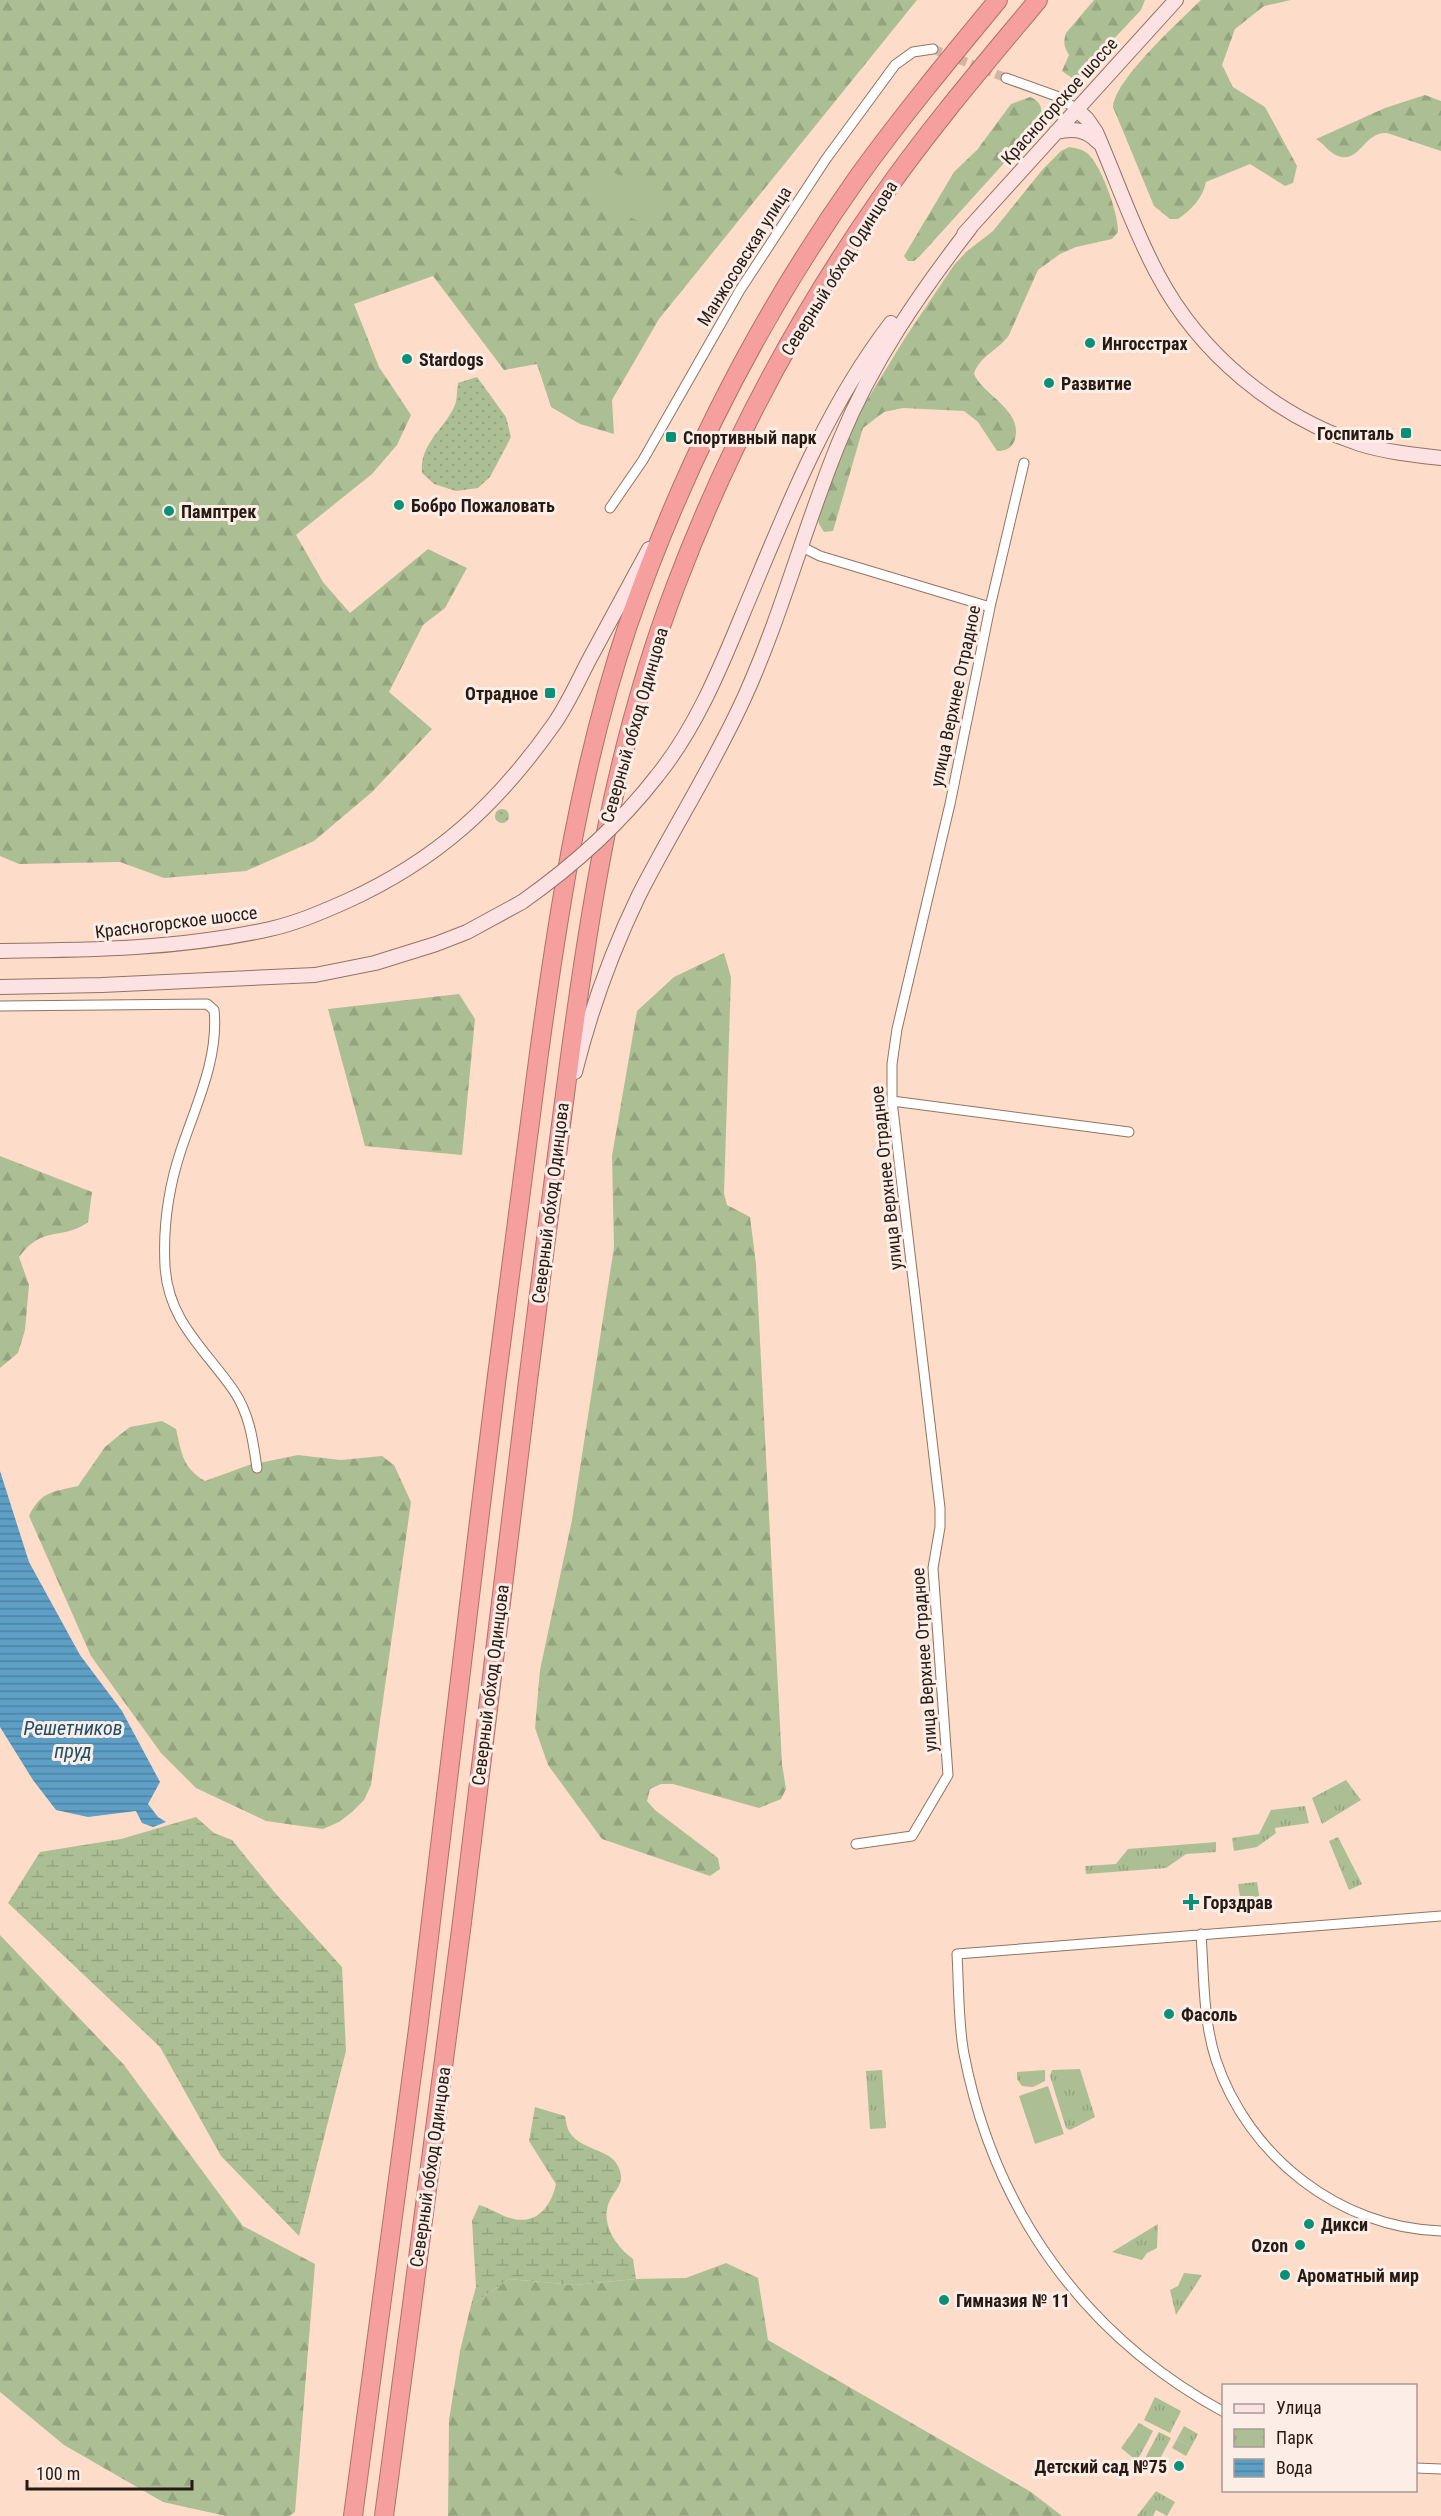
<svg xmlns="http://www.w3.org/2000/svg" width="1441" height="2516" font-family="'Roboto Condensed',sans-serif">
<style>
.grass{fill:url(#grass-dots)}
.forest{fill:url(#forest-firs)}
.wetland{fill:url(#wetland-marsh)}
.park{fill:url(#park-tufts)}
.pitch{fill:#acbf94}
.water{fill:url(#water-rules)}
.lines{fill:none;stroke-linecap:round;stroke-linejoin:round}
.street-tunnel{stroke:#d2b5a5;stroke-width:9;stroke-dasharray:9 4.5;stroke-linecap:butt}
.street-casing{stroke:#917462;stroke-width:11}
.secondary-casing{stroke:#917462;stroke-width:16}
.highway-casing{stroke:#ad716e;stroke-width:20}
.street{stroke:#fff;stroke-width:9}
.secondary{stroke:#fce2e2;stroke-width:14}
.highway{stroke:#f59f9e;stroke-width:18}
.secondary-bridge-casing{stroke:#917462;stroke-width:16;stroke-linecap:butt}
.secondary-bridge{stroke:#fce2e2;stroke-width:14}
.poi-dot{fill:#0b9078;stroke:#fceee6;stroke-width:2}
.labels{text-anchor:middle;dominant-baseline:central;stroke-width:6;stroke-linejoin:round;paint-order:stroke}
.street-label{font-size:18px;fill:#261b14;stroke:#fceee6}
.poi-label{font-size:18px;font-weight:bold;fill:#261b14;stroke:#fceee6;text-anchor:start}
.water-label{font-size:20px;font-style:italic;fill:#1c4f6a;stroke:#fceee6}
</style>
<defs>
<pattern id="grass-dots" width="8" height="8" patternUnits="userSpaceOnUse" patternTransform="scale(1.5)"><rect width="8" height="8" fill="#acbf94"/><path d="M2 2h.1M6 6h.1" fill="none" stroke="#94a47f" stroke-width="1.8" stroke-linecap="round"/></pattern>
<pattern id="forest-firs" width="22" height="20" patternUnits="userSpaceOnUse" patternTransform="scale(1.5)"><rect width="22" height="20" fill="#acbf94"/><path d="M5 1l3.5 6h-7zM16 11l3.5 6h-7z" fill="#94a47f"/></pattern>
<pattern id="wetland-marsh" width="20" height="14" patternUnits="userSpaceOnUse" patternTransform="scale(1.5)"><rect width="20" height="14" fill="#acbf94"/><path d="M1 5h8M5 5V1M11 12h8M15 12V8" fill="none" stroke="#94a47f"/></pattern>
<pattern id="park-tufts" width="24" height="20" patternUnits="userSpaceOnUse" patternTransform="scale(1.5)"><rect width="24" height="20" fill="#acbf94"/><path d="M3 7l-1-3M5 7V3M7 7l1-3M15 17l-1-3M17 17v-4M19 17l1-3" fill="none" stroke="#94a47f"/></pattern>
<pattern id="water-rules" width="6" height="5" patternUnits="userSpaceOnUse" patternTransform="scale(1.5)"><rect width="6" height="5" fill="#5e9fc6"/><path d="M0 2.5h6" fill="none" stroke="#4d81a0"/></pattern>
</defs>
<rect width="100%" height="100%" fill="#fddcc9"/>
<!-- grass -->
<path class="grass" d="M477 377 506 417 511 437 490 477 478 488 456 491 434 484 422 473C419 442 448 427 456 402 457 396 457 389 458 383Z
M495 816a7 7 0 1 1 14 0a7 7 0 1 1-14 0Z"/>
<!-- forest -->
<path class="forest" d="M0 0H917L659 319 612 400 614 434 580 424 551 407 537 364 504 370 433 276 354 304 379 367 411 415 397 445 372 474 296 535 323 582 350 613 428 549 467 568 445 608 423 625 389 692 432 729 372 792 314 841 246 871 164 878 120 862 19 864 0 856Z
M1094 0H1145L1141 10 1078 77 1072 78 1062 71 1069 55C1064 47 1063 43 1066 33Z
M1201 0H1291L1264 6 1235 29 1222 65 1233 87 1265 107 1297 166 1293 183 1285 186 1250 164 1206 182C1203 198 1191 210 1178 219H1170L1154 206 1113 107C1115 79 1180 21 1201 0Z
M1425 95 1441 101V151L1387 133C1363 131 1359 168 1334 154 1327 150 1323 143 1316 139L1385 108Z
M1030 97C1046 103 1043 118 1035 129L919 257 914 261H908L904 256 954 172 977 150 1011 104Z
M1069 147C1075 148 1082 149 1087 153 1101 164 1119 215 1118 232L1112 239 1076 247 1060 254 1038 270 1009 335C999 350 979 356 974 374 983 395 1023 410 1015 439 1012 449 1005 451 997 451L978 422 964 411 903 408 884 412 863 428 833 531 824 532 819 524 817 515 861 410 905 338 954 265 966 252 993 231 1043 169 1061 151Z
M724 953 731 977 724 1193 727 1205 750 1217 756 1264 782 1764 786 1789 781 1799 759 1808 673 1784H661L650 1789 647 1801 655 1810 718 1858 720 1869 710 1876 602 1839 548 1765 535 1728 540 1670 572 1520 614 1247 612 1156 637 1011 674 977Z
M459 994 475 1019 462 1155 365 1146 328 1009Z
M0 1156 92 1192 88 1222C63 1241 43 1224 19 1257L29 1285 25 1330 18 1353 0 1368Z
M162 1421 176 1429C182 1454 182 1467 205 1481L249 1465 298 1455 341 1460 382 1456 394 1465 411 1502 371 1785 364 1800 352 1812 339 1822 323 1829 266 1821 196 1788 161 1753 91 1656 29 1516C41 1491 53 1492 78 1486L105 1447 117 1437 130 1427Z
M0 1935 124 2065 243 2226 315 2264 295 2512 289 2516H226L163 2502 64 2445 0 2392Z
M726 2263 758 2278 768 2340 1031 2492 1062 2516H448L449 2420 460 2351 471 2305 509 2279 574 2285 636 2279 686 2278Z"/>
<!-- wetland -->
<path class="wetland" d="M196 1817 214 1833 232 1840 276 1894 342 1967 346 2051 299 2236 221 2156 160 2047 8 1903 40 1852 121 1839Z
M535 2107 565 2116C566 2121 567 2129 570 2133 583 2152 614 2148 620 2171 624 2184 616 2189 610 2200 599 2222 616 2247 633 2259L636 2279 574 2285 509 2279 471 2305 476 2287 472 2221 479 2205C490 2208 500 2215 510 2218 536 2226 551 2207 556 2184L529 2141Z"/>
<!-- park -->
<path class="park" d="M1346 1780 1361 1800 1322 1824 1312 1798Z
M1305 1806 1309 1823 1275 1828 1276 1833 1257 1847 1234 1851 1232 1838 1259 1834 1271 1810Z
M1338 1837 1362 1884 1349 1890 1329 1841Z
M1216 1842V1852L1186 1854 1166 1868 1086 1874 1085 1866 1116 1864 1128 1849Z
M1257 1882 1261 1907 1242 1910 1238 1884Z
M1080 2069 1095 2117 1070 2130 1066 2128 1050 2076 1052 2070Z
M882 2070 886 2128 870 2129 866 2071Z
M1045 2070V2081L1033 2087 1022 2086 1017 2079V2072Z
M1158 2224 1157 2248 1147 2253 1142 2260 1112 2252Z
M1184 2273 1202 2275 1176 2315 1170 2290 1178 2286Z
M1155 2397 1181 2411 1170 2433 1144 2420Z
M1139 2423 1153 2431 1137 2461 1121 2448Z
M1184 2426 1198 2434 1191 2447 1177 2439Z
M1159 2432 1171 2438 1155 2468 1143 2462Z
M1156 2491 1175 2502 1167 2516 1156 2510 1153 2516H1137Z"/>
<!-- pitch -->
<path class="pitch" d="M605 169 664 194 650 226 591 200Z
M1048 2086 1064 2134 1035 2144 1019 2096Z
M1177 2439 1191 2447 1186 2456 1172 2448Z"/>
<!-- water -->
<path class="water" d="M0 1471 29 1562 80 1655 122 1711 160 1782 148 1804 158 1817 166 1822 153 1827 142 1823 136 1811 88 1817 56 1810 33 1780 0 1727Z"/>
<g class="lines">
<!-- street-tunnel -->
<path class="street-tunnel" d="M933 49 1006 78"/>
<defs>
<path id="street" d="M1006 78 1059 97 1076 109
M610 508 643 460 740 290 826 159 895 65 913 52 933 49
M800 546 820 556 990 607
M0 1006 207 1004 214 1010C219 1058 196 1105 181 1150 169 1186 163 1228 165 1266 168 1321 205 1349 234 1391 250 1415 253 1441 257 1468
M892 1101 1129 1132
M856 1844 912 1836 948 1775 933 1568 940 1527V1508L892 1101V1064L897 1029 950 804 990 607 1024 463
M1201 1934C1204 1976 1203 2020 1216 2060 1248 2156 1339 2228 1441 2231
M1224 2412C1084 2336 994 2210 964 2054 958 2022 959 1987 957 1954L1441 1916
M1416 2468 1441 2469"/>
<path id="secondary" d="M1076 109 1087 119 1096 132C1117 180 1133 229 1158 275 1200 354 1275 416 1360 444 1386 452 1414 455 1441 458
M1056 132C1073 128 1086 129 1098 142
M964 234 1176 0
M657 776C700 723 725 656 751 594 790 500 828 405 891 323
M0 951C91 950 181 949 270 929 297 923 322 912 347 901 437 860 497 805 554 724 568 704 578 681 589 660 609 623 629 586 649 549
M0 987 102 985 315 975 375 963 436 944 467 932 522 902
M575 1072C590 1012 612 951 639 895 673 828 714 765 745 696 783 612 805 524 840 440 872 362 919 294 970 228"/>
<path id="highway" d="M353 2516C374 2354 397 2191 418 2029 445 1813 469 1598 496 1383 510 1273 525 1163 539 1053 559 908 581 764 628 625 683 466 761 314 858 177 902 116 950 58 998 0
M384 2516C410 2318 437 2120 462 1922 485 1742 505 1561 528 1381 541 1275 555 1170 569 1064 591 899 616 742 676 585 728 448 797 318 881 198 929 129 984 65 1038 0"/>
</defs>
<!-- street casing -->
<use href="#street" class="street-casing"/>
<!-- secondary casing -->
<use href="#secondary" class="secondary-casing"/>
<!-- highway casing -->
<use href="#highway" class="highway-casing"/>
<!-- street -->
<use href="#street" class="street"/>
<!-- secondary -->
<use href="#secondary" class="secondary"/>
<!-- highway -->
<use href="#highway" class="highway"/>
<defs>
<path id="secondary-bridge" d="M522 902C573 866 619 825 657 776"/>
</defs>
<!-- secondary-bridge casing -->
<use href="#secondary-bridge" class="secondary-bridge-casing"/>
<!-- secondary-bridge -->
<use href="#secondary-bridge" class="secondary-bridge"/>
</g>
<!-- markers -->
<g class="poi-dot">
<circle cx="1090" cy="343" r="6"/>
<circle cx="407" cy="359" r="6"/>
<circle cx="1049" cy="383" r="6"/>
<rect x="1400" y="427" width="12" height="12" rx="3"/>
<rect x="665" y="431" width="12" height="12" rx="3"/>
<circle cx="399" cy="505" r="6"/>
<circle cx="169" cy="511" r="6"/>
<rect x="544" y="687" width="12" height="12" rx="3"/>
<path d="M1188 1893h6v6h6v6h-6v6h-6v-6h-6v-6h6z"/>
<circle cx="1169" cy="2014" r="6"/>
<circle cx="1309" cy="2224" r="6"/>
<circle cx="1300" cy="2245" r="6"/>
<circle cx="1285" cy="2275" r="6"/>
<circle cx="944" cy="2300" r="6"/>
<circle cx="1179" cy="2466" r="6"/>
</g>
<g class="labels">
<!-- street labels -->
<g class="street-label">
<text transform="translate(1059 101) rotate(-48)">Красногорское шоссе</text>
<text transform="translate(744 256) rotate(-58)">Манжосовская улица</text>
<text transform="translate(839 268) rotate(-58)">Северный обход Одинцова</text>
<text transform="translate(955 696) rotate(-78)">улица Верхнее Отрадное</text>
<text transform="translate(634 725) rotate(-74)">Северный обход Одинцова</text>
<text transform="translate(176 922) rotate(-7)">Красногорское шоссе</text>
<text transform="translate(886 1178) rotate(-96)">улица Верхнее Отрадное</text>
<text transform="translate(550 1203) rotate(-83)">Северный обход Одинцова</text>
<text transform="translate(924 1660) rotate(-94)">улица Верхнее Отрадное</text>
<text transform="translate(490 1685) rotate(-83)">Северный обход Одинцова</text>
<text transform="translate(430 2167) rotate(-82)">Северный обход Одинцова</text>
</g>
<!-- poi labels -->
<g class="poi-label">
<text x="1102" y="343">Ингосстрах</text>
<text x="419" y="359">Stardogs</text>
<text x="1061" y="383">Развитие</text>
<text x="1394" y="433" text-anchor="end">Госпиталь</text>
<text x="683" y="437">Спортивный парк</text>
<text x="411" y="505">Бобро Пожаловать</text>
<text x="181" y="511">Памптрек</text>
<text x="538" y="693" text-anchor="end">Отрадное</text>
<text x="1203" y="1902">Горздрав</text>
<text x="1181" y="2014">Фасоль</text>
<text x="1321" y="2224">Дикси</text>
<text x="1288" y="2245" text-anchor="end">Ozon</text>
<text x="1297" y="2275">Ароматный мир</text>
<text x="956" y="2300">Гимназия № 11</text>
<text x="1167" y="2466" text-anchor="end">Детский сад №75</text>
</g>
<!-- water labels -->
<g class="water-label">
<text x="73" y="1728">Решетников<tspan x="73" dy="23">пруд</tspan></text>
</g>
</g>
<!-- legend -->
<rect x="1222" y="2384" width="195" height="108" fill="#fceee6" stroke="#a69a92" stroke-width="1.5"/>
<rect x="1234" y="2404" width="30" height="9" fill="#fce2e2" stroke="#a69a92" stroke-width="1.5"/>
<text x="1276" y="2414" font-size="18" fill="#261b14">Улица</text>
<rect x="1234" y="2429" width="30" height="18" fill="url(#park-tufts)" stroke="#a69a92" stroke-width="1.5"/>
<text x="1276" y="2444" font-size="18" fill="#261b14">Парк</text>
<rect x="1234" y="2459" width="30" height="18" fill="url(#water-rules)" stroke="#a69a92" stroke-width="1.5"/>
<text x="1276" y="2474" font-size="18" fill="#261b14">Вода</text>
<!-- scale -->
<path d="M27 2480v9h165v-9" fill="none" stroke="#261b14" stroke-width="3"/>
<text x="36" y="2480" font-size="18" fill="#261b14" stroke="#fceee6" stroke-width="4.5" paint-order="stroke">100 m</text>
</svg>
